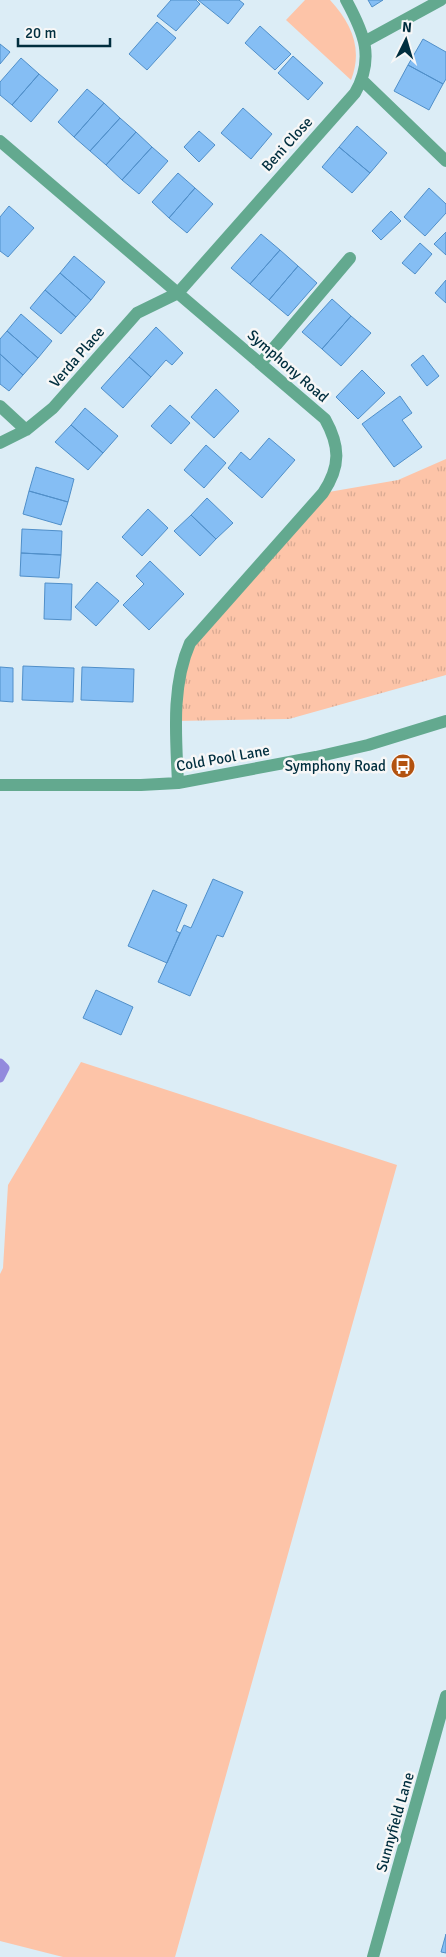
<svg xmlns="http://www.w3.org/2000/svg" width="446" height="1957" font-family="Signika,sans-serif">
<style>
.green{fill:#fdc4a8}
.park{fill:url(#park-tufts)}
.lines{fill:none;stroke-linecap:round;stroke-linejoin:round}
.stream{stroke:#938add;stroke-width:9}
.building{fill:#85bef4;stroke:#508fc9}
.minor{stroke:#63a98f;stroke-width:12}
.labels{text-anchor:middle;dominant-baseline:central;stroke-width:5;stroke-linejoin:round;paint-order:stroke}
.street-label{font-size:15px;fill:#002e3e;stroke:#f7f7f7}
.poi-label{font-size:15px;fill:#002e3e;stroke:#f7f7f7;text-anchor:end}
</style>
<defs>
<pattern id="park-tufts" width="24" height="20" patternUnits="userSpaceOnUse" patternTransform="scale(1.25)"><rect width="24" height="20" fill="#fdc4a8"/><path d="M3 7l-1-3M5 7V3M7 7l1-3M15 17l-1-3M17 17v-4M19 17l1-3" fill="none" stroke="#d7a992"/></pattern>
</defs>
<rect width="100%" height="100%" fill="#dcedf6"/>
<!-- green -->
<path class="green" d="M305 0H330C352 24 363 49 351 80L286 20Z
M81 1062 397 1165 175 1957H63L0 1941V1274L3 1268 8 1185Z"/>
<!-- park -->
<path class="park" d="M446 459V675L289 719 175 721 184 657 323 493 398 480Z"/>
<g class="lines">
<!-- stream -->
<path class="stream" d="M0 1063 5 1068 0 1078"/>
</g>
<!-- building -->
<path class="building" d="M171 0H196L200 4 176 31 157 16Z
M198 0H239L244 4 228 24Z
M368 0H383L372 7Z
M157 22 176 38 147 70 129 54Z
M260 26 291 54 275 70 245 43Z
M423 39 446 52V79L443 84 408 65Z
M0 44 10 52 0 64Z
M293 56 323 83 308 100 278 73Z
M21 58 39 74 12 105 0 95V82Z
M408 65 443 84 429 110 394 91Z
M39 74 58 90 31 122 12 105Z
M87 89 104 103 74 137 58 122Z
M104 103 120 118 90 151 74 137Z
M243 108 272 134 251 159 221 133Z
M120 118 136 132 106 165 90 151Z
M357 126 387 153 370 173 339 147Z
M199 131 215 145 199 162 184 147Z
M136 132 152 147 122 180 106 165Z
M152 147 168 161 139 194 122 180Z
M339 147 370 173 352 193 322 167Z
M178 173 195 188 169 218 152 202Z
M195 188 213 204 187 233 169 218Z
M429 188 446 204V213L425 236 404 217Z
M9 206 34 228 8 257 0 251V217Z
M391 211 401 221 381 240 372 231Z
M446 232V255L434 244Z
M261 234 280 250 250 284 231 268Z
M420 243 432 254 415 274 402 263Z
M280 250 298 266 269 300 250 284Z
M74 256 105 282 91 300 60 273Z
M298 266 317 283 288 316 269 300Z
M60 273 91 300 76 317 45 290Z
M446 280V303L435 293Z
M45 290 76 317 61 334 30 308Z
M332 299 351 316 322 349 302 332Z
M21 314 52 341 38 358 7 331Z
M351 316 371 333 341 366 322 349Z
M156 327 183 353 172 365 166 360 151 377 129 357Z
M7 331 38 358 23 375 0 354V339Z
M0 354 23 375 9 391 0 384Z
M423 355 439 376 427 386 411 365Z
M129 357 151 377 123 408 101 388Z
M362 370 385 393 358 419 336 397Z
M216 389 239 411 214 438 191 417Z
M400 396 412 413 402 420 422 447 394 467 362 424Z
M170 405 190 423 171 444 151 426Z
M85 408 118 436 103 453 71 425Z
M71 425 103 453 88 470 55 442Z
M269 438 295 460 262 498 228 468 241 452 250 460Z
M206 445 226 463 204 488 184 470Z
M36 467 74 479 68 502 29 491Z
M29 491 68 502 61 525 23 514Z
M207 498 233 523 216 539 191 515Z
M148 509 168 528 142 556 122 537Z
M191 515 216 539 200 556 174 531Z
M22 529 62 531 61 555 21 553Z
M21 553 61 555 59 578 20 576Z
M150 561 184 594 149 630 123 605 144 584 136 576Z
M97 582 119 601 96 626 75 607Z
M45 583 72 584 71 620 44 619Z
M23 666 74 668 73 702 22 700Z
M0 667 13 668V702L0 701Z
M82 667 134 669 133 702 81 700Z
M213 879 243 892 223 937 217 935 190 996 158 982 184 925 191 928Z
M153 890 187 905 176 931 180 933 167 963 128 946Z
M96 990 133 1007 121 1035 83 1018Z
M446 1934V1953L441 1952Z"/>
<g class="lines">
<!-- minor -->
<path class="minor" d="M364 42 441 0
M362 80 446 161
M0 141 325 419C340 446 341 466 323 493L190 643C171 686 176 737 178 783
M261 363 350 258
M0 406 26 430
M0 443 26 430 53 408 137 313 178 293 355 93C375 58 364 33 346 0
M0 785H141L178 783 316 757 368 745 446 721
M373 1957 446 1696"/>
</g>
<!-- icons -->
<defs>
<symbol id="bus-disc" viewBox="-11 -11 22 22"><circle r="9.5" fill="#b3520f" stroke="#f7f7f7"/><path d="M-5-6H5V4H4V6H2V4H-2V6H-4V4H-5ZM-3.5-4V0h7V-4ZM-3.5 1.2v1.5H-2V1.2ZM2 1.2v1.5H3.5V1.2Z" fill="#fff"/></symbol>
</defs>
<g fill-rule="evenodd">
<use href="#bus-disc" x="389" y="752" width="28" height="28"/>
</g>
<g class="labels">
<!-- street labels -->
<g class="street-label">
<text transform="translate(287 144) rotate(-48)">Beni Close</text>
<text transform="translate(77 357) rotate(-49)">Verda Place</text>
<text transform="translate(288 366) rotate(41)">Symphony Road</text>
<text transform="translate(223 758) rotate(-10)">Cold Pool Lane</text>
<text transform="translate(395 1822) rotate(-74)">Sunnyfield Lane</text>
</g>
<!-- poi labels -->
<g class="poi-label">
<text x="386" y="766">Symphony Road</text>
</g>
</g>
<!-- north arrow -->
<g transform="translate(406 40) rotate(5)" stroke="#f7f7f7" stroke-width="4" paint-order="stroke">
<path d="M0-4L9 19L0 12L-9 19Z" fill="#002e3e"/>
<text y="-8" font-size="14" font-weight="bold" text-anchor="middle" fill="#002e3e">N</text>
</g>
<!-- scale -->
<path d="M18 38v8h92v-8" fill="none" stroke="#002e3e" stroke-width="2.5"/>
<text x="25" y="38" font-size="15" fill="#002e3e" stroke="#f7f7f7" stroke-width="4" paint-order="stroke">20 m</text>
</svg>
